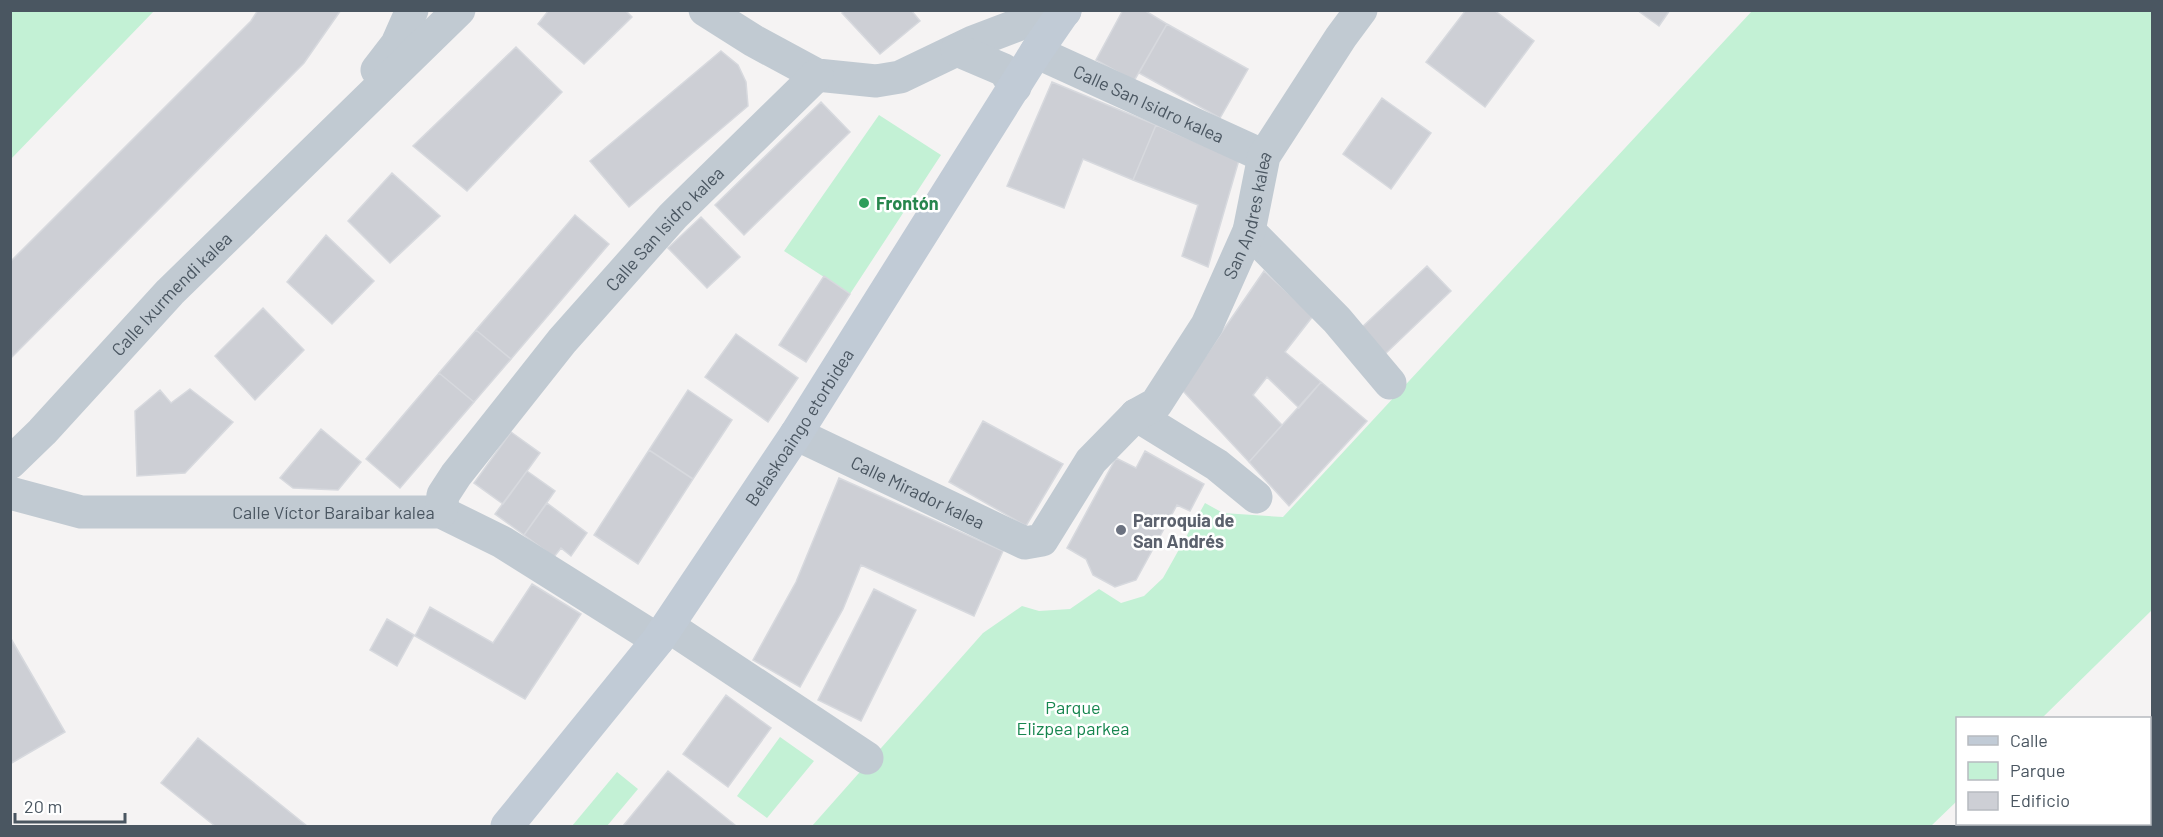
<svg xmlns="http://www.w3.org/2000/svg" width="2163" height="837" font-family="Barlow,sans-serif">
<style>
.green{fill:#c3f1d5}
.building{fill:#cdcfd5;stroke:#d7d9de;stroke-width:1.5}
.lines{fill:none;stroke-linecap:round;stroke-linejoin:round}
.street{stroke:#c1cad2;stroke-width:33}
.secondary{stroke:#c1cbd6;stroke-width:33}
.leisure-dot{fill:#2e9e5b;stroke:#fff;stroke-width:2}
.worship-dot{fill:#6b7280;stroke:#fff;stroke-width:2}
.labels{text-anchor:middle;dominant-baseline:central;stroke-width:5;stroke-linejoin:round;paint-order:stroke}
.street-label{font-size:18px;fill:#4a5661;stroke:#fff}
.leisure-label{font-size:18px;font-weight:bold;fill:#27864d;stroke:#fff;text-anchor:start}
.worship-label{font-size:18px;font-weight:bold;fill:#5b616d;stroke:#fff;text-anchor:start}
.park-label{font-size:18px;fill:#17864f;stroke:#fff}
</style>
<rect width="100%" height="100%" fill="#f5f3f3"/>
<!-- green -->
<path class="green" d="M11 10 154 11 11 159 10 11Z
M1752 11H2152V610L2042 718H1958L1957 801 1931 826H812L983 633 1022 606 1039 611 1070 609 1099 589 1121 603 1144 596 1163 578 1205 503 1223 513 1283 517Z
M879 115 941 155 850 294 784 251Z
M780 737 814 761 767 818 737 796Z
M617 772 638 789 607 826H572Z"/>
<!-- building -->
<path class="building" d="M258 10H341L304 63 10 359V262L251 21Z
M549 10H625L632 17 584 64 538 24Z
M845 10H911L920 21 880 54 842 13Z
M1123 10H1144L1167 24 1134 81 1096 60Z
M1466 10H1494L1534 41 1485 107 1426 62Z
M1637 10H1670L1659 26Z
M1167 24 1248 69 1220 118 1139 73Z
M516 47 562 92 467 191 413 146Z
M721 51 738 65 746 82 748 106 629 207 590 161Z
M1052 82 1156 125 1133 180 1083 159 1064 208 1007 186Z
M1382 98 1431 133 1391 189 1343 154Z
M821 102 850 132 744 235 715 205Z
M1156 125 1239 160 1208 267 1182 256 1198 205 1133 180Z
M392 173 440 216 390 263 348 221Z
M575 215 609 244 511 359 476 330Z
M701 217 740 257 707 288 668 248Z
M326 235 374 281 332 324 287 282Z
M1427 266 1451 291 1384 355 1360 329Z
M1264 271 1313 316 1285 352 1321 382 1299 408 1267 377 1253 395 1282 425 1249 462 1182 390Z
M824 276 850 294 806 362 779 345Z
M263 308 304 350 255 400 215 356Z
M476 330 511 359 474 402 439 373Z
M736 334 798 378 768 422 705 377Z
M439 373 474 402 400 488 366 459Z
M1321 382 1367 421 1289 506 1249 462Z
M190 389 233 422 185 473 137 476 135 411 160 390 171 403Z
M688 390 732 420 693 479 649 450Z
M983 421 1063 464 1026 526 949 482Z
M321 429 361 462 338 490 293 488 280 478Z
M511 432 540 453 503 504 474 483Z
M649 450 693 479 638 564 594 535Z
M1145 451 1204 484 1190 511 1177 505 1136 580 1115 587 1093 575 1086 559 1067 548 1116 458 1136 468Z
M527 471 555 491 524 535 495 514Z
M839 478 1003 551 974 616 861 565 843 609 800 687 753 660 796 582Z
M547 503 587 533 571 556 561 548 554 557 524 535Z
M532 584 581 614 525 699 415 636 430 607 493 643Z
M874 589 916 610 861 721 818 700Z
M387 619 414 635 397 666 370 650Z
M10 637 65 732 10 764Z
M726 695 771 728 728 787 683 754Z
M198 738 307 826H215L161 783Z
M668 771 735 825 734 826H623Z"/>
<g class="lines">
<!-- street -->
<g class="street">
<path d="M705 10 754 41 817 75 876 81 900 77 973 42 1023 23 1065 11"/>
<path d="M957 50 1004 70 1015 87"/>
<path id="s1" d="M1036 52 1264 156"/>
<path d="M377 70 397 44 412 10"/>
<path d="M1249 231 1337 320 1390 383"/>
<path d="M1136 415 1217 465 1256 497"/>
<path id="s2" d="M796 434 1025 543 1042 540 1091 461 1136 415 1156 404 1207 325 1249 231 1264 156 1341 37 1361 10"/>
<path id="s3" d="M10 463 42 432 170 292 459 10"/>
<path id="s4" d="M10 493 81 512H441L502 542 658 640"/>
<path id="s5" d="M441 512 443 495 456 475 562 341 673 216 817 75"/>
<path d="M668 626 867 758"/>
</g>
<!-- secondary -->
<path class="secondary" id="s6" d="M507 826 658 640 796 434 1036 52 1065 10"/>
</g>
<!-- markers -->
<circle class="leisure-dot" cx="864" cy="203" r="6"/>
<circle class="worship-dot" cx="1121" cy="530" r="6"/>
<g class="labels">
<!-- street labels -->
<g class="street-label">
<text stroke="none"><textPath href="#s1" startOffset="124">Calle San Isidro kalea</textPath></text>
<text stroke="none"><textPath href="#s2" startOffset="663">San Andres kalea</textPath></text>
<text stroke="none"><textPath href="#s5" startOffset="364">Calle San Isidro kalea</textPath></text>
<text stroke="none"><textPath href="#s3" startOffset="234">Calle Ixurmendi kalea</textPath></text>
<text stroke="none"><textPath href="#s6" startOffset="495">Belaskoaingo etorbidea</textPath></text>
<text stroke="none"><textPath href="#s2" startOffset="135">Calle Mirador kalea</textPath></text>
<text stroke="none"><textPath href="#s4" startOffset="326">Calle Víctor Baraibar kalea</textPath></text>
</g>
<!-- leisure labels -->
<g class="leisure-label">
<text x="876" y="203">Frontón</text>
</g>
<!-- worship labels -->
<g class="worship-label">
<text x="1133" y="520">Parroquia de<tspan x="1133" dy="21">San Andrés</tspan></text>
</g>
<!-- park labels -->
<g class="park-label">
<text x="1073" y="707">Parque<tspan x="1073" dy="21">Elizpea parkea</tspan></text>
</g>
</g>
<!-- border -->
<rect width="2163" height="837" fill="none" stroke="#4a5661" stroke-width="24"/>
<!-- legend -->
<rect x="1956" y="717" width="195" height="108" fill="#ffffff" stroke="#b7bbc0" stroke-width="1.5"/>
<rect x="1968" y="736" width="30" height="9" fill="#c1cbd6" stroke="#b7bbc0" stroke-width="1.5"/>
<text x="2010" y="747" font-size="18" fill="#4a5661">Calle</text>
<rect x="1968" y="762" width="30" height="18" fill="#c3f1d5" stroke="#b7bbc0" stroke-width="1.5"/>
<text x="2010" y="777" font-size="18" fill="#4a5661">Parque</text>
<rect x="1968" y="792" width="30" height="18" fill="#cdcfd5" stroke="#b7bbc0" stroke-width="1.5"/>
<text x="2010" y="807" font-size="18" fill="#4a5661">Edificio</text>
<!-- scale -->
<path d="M15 813v9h110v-9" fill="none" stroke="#4a5661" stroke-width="3"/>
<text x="24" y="813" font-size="18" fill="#4a5661" stroke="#ffffff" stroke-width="4.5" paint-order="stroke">20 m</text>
</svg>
